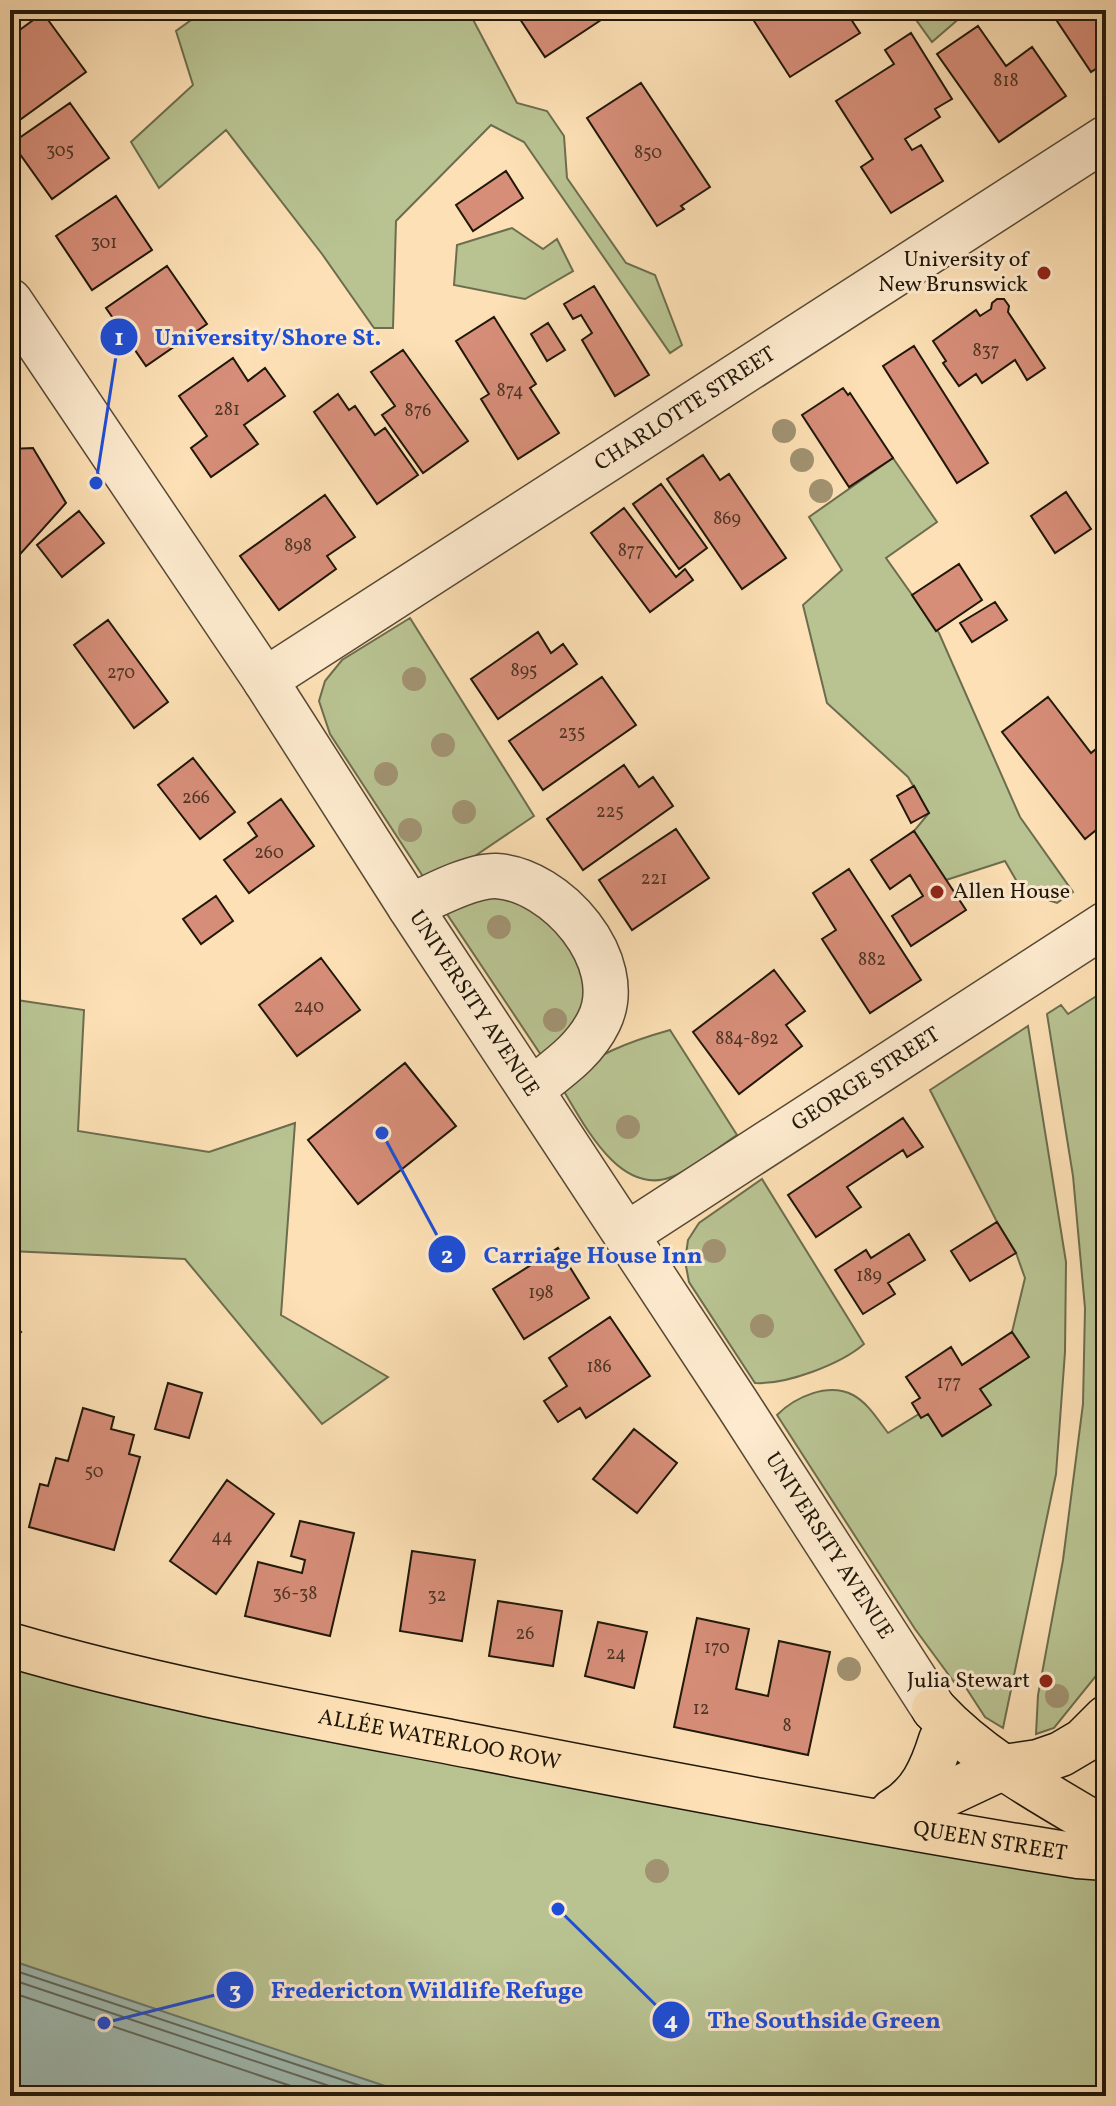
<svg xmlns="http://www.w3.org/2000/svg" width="1116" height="2106" font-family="Vollkorn,serif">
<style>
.green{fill:#b9c392;stroke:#6c6d4e;stroke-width:2}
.water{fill:#a0bcb3;stroke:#6d7a6f;stroke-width:2}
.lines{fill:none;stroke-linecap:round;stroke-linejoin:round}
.shore{stroke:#606a5e;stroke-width:2}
.building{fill:#d78e79;stroke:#201709;stroke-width:2}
.minor-casing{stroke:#574934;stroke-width:47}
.major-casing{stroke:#201709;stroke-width:47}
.minor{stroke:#feebcf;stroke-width:44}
.major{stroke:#fde0b5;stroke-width:44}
.tree{fill:#a19271}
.poi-dot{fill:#8f2418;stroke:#feebcf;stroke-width:3}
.labels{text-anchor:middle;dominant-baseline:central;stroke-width:6;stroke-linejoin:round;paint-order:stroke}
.number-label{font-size:18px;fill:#4e3525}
.poi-label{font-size:22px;fill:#201709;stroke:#feebcf;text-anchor:end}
.street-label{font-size:22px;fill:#201709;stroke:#feebcf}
.leader{fill:none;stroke:#1d4ed8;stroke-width:3}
.callout-dot{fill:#1d4ed8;stroke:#feebcf;stroke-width:3}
.mark-label{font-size:24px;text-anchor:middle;font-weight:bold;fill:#fff}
.callout-label{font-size:24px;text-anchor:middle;font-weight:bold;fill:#1d4ed8;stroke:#feebcf;stroke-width:6;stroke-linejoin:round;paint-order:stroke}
</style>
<rect width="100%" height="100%" fill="#fde0b5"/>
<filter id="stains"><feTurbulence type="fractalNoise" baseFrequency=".0025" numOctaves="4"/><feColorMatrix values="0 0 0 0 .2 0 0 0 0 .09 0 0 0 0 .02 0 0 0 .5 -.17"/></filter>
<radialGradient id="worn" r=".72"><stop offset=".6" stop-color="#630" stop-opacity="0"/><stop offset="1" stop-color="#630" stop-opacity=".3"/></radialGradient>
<!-- green -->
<path class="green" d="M205 10H468L517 103 547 111 564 136 567 178 626 263 655 275 682 345 670 353 524 142 491 125 396 221 393 328H374L322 254 226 130 159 188 131 142 193 85 176 31Z
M909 10H969L932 42Z
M512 228 543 249 557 239 573 271 525 299 454 285 457 245Z
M893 458 937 522 886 558 939 633 1020 817 1073 892 1057 903 1023 892 1005 861 946 880 914 831 929 813 908 777 827 703 803 605 842 570 809 517Z
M410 618 534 816 438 881H426L330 734 319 701 325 681 342 660Z
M514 889 581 947 591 1013 549 1067 443 908Z
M1106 990V1669L1103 1667 1054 1728 1036 1734 1038 1695 1063 1560 1083 1404 1085 1308 1073 1176 1047 1014 1061 1005 1068 1014Z
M10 999 84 1010 78 1131 209 1152 295 1123 281 1315 388 1377 322 1424 185 1259 10 1251Z
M1028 1026 1066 1262 1065 1352 1056 1474 1003 1728 985 1717 959 1677 954 1682 915 1629 777 1415C795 1397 828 1382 853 1395 868 1403 878 1420 888 1433L919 1414H928L943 1436 990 1405 980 1389 1028 1357 1012 1332 1025 1278 1016 1253 997 1222 930 1090Z
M670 1030 737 1135C717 1148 696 1166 674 1176 619 1200 582 1120 559 1083 595 1055 627 1042 670 1030Z
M762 1179 864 1344C841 1364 786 1385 755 1383L689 1282 685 1261 688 1240 699 1223Z
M10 1645 1106 1858V2096H10Z"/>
<!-- water -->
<path class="water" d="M10 1960 385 2086 444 2096H10Z"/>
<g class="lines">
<!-- shore -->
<path class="shore" d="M10 1969 382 2093 398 2096
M10 1979 359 2096
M10 1992 321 2096"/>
</g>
<!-- building -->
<path class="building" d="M514 10H599L604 18 545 57Z
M747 10H845L860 33 790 77Z
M1061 10H1106V62L1091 72 1053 15Z
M43 13 86 72 10 127V37Z
M978 26 1006 66 1032 47 1066 96 999 142 937 54Z
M911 33 952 99 935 109 940 117 905 139 912 150 921 145 943 181 891 213 861 167 873 159 836 101 894 64 885 50Z
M641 83 710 187 681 206 684 209 657 226 587 118Z
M70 103 109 158 52 199 12 143Z
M506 171 523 198 473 231 456 205Z
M116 196 152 250 92 290 56 236Z
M167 266 207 324 146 366 106 308Z
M594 286 649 375 615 396 582 340 592 333 581 315 573 319 564 304Z
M997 299H1004L1009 306 1008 312 1045 368 1027 380 1015 360 982 383 976 374 959 386 943 363 946 361 933 341 976 310 980 316 991 309 992 303Z
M494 317 536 384 530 388 559 433 518 459 481 399 489 394 456 341Z
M548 323 565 350 547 361 531 334Z
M914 346 988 463 957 483 883 366Z
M403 350 468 441 423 473 382 415 395 406 371 372Z
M233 358 248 381 265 368 285 396 244 425 258 444 211 477 191 448 207 436 179 396Z
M843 388 848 395 850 393 893 458 849 487 802 415Z
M338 394 349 410 355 406 375 435 385 428 418 475 377 504 314 412Z
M33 448 66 503 14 561 10 558V449Z
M703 455 720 480 729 474 786 558 742 589 667 479Z
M661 484 707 548 679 569 633 504Z
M1066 492 1091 529 1055 553 1031 516Z
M325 495 355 537 327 556 336 569 279 610 240 556Z
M624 508 676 577 685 569 693 580 650 612 591 533Z
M79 511 104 543 62 577 37 545Z
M959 564 982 600 936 631 912 595Z
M995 602 1007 620 972 642 960 623Z
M108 620 168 702 134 728 74 645Z
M538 632 551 653 563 644 577 664 498 719 471 679Z
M602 677 636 725 543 790 509 741Z
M1048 697 1091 753 1101 745 1106 751V822L1085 839 1002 732Z
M193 758 235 812 200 839 158 785Z
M624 765 639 787 653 777 673 806 583 870 547 819Z
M914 786 929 813 911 823 897 796Z
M281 799 314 846 249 893 224 860 257 836 248 823Z
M676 829 709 878 632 930 599 880Z
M914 831 966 910 911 946 892 916 923 896 910 875 890 889 871 860Z
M849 869 921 980 870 1013 822 939 836 930 813 893Z
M216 896 233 921 201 944 183 919Z
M321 958 360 1010 297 1056 259 1005Z
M774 970 805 1011 786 1025 802 1046 739 1094 693 1032Z
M405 1063 456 1126 358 1204 308 1140Z
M903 1118 923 1147 907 1157 903 1150 847 1187 861 1207 816 1237 788 1195Z
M997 1222 1016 1253 970 1281 951 1251Z
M909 1234 925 1260 888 1283 895 1294 863 1314 835 1270 866 1250 871 1258Z
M558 1248 589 1298 524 1339 493 1289Z
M610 1317 650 1376 586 1418 580 1408 558 1422 544 1401 567 1386 549 1358Z
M10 1324 21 1332 10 1346Z
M1012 1332 1029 1357 980 1389 991 1405 942 1436 928 1414 921 1418 912 1403 920 1398 906 1377 951 1347 962 1365Z
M168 1383 202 1393 189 1438 155 1429Z
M83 1408 114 1417 111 1429 134 1435 129 1454 140 1457 114 1550 29 1527 40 1484 48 1486 56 1458 68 1461Z
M634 1429 677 1463 637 1513 593 1479Z
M227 1480 274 1514 216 1594 170 1561Z
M300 1521 354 1533 330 1636 245 1616 258 1562 302 1573 305 1560 291 1556Z
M412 1551 475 1560 462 1641 400 1631Z
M498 1601 562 1611 553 1666 489 1656Z
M697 1618 749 1629 736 1689 768 1696 779 1641 830 1652 808 1755 674 1727Z
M598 1622 647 1632 634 1688 585 1676Z"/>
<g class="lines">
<defs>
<g id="minor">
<path id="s1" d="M10 301 265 680 410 907 738 1405 934 1709"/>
<path id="s2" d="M265 680 1106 138"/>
<path d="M410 907C432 896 472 875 496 876 556 879 628 961 599 1021 584 1052 557 1069 531 1090"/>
<path id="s3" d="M626 1235 1106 924"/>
</g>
<g id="major">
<path id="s4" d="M10 1645C163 1690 321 1717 477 1747 677 1786 877 1824 1078 1856L1106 1858"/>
<path d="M934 1709C981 1760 1047 1795 1106 1830"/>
<path d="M893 1811C921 1795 932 1769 941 1740"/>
<path d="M876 1821 902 1815 1004 1767 1038 1762 1061 1754 1083 1741 1106 1718"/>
</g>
</defs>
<!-- minor casing -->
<use href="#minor" class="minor-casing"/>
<!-- major casing -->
<use href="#major" class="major-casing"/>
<!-- minor -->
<use href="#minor" class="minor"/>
<!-- major -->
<use href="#major" class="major"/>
</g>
<!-- trees -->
<g class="tree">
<circle cx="784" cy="431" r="12"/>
<circle cx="802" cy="460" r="12"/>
<circle cx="821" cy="491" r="12"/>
<circle cx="414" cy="679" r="12"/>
<circle cx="443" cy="745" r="12"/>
<circle cx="386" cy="774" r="12"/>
<circle cx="464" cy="812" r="12"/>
<circle cx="410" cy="830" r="12"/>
<circle cx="499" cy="927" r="12"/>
<circle cx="555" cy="1020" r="12"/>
<circle cx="628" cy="1127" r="12"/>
<circle cx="714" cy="1251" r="12"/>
<circle cx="762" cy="1326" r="12"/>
<circle cx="849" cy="1669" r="12"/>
<circle cx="1057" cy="1696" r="12"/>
<circle cx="657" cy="1871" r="12"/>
</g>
<!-- markers -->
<g class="poi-dot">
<circle cx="1044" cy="273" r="8"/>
<circle cx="937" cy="892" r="8"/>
<circle cx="1046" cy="1681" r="8"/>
</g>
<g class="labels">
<!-- number labels -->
<g class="number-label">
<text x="1006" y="81">818</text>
<text x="60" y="151">305</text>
<text x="648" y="153">850</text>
<text x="104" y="243">301</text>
<text x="986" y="351">837</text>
<text x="510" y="391">874</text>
<text x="227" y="410">281</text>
<text x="418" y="411">876</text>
<text x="727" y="519">869</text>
<text x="298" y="546">898</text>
<text x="631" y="551">877</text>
<text x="524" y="671">895</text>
<text x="121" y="673">270</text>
<text x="572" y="733">235</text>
<text x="196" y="798">266</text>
<text x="610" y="812">225</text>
<text x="269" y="853">260</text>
<text x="654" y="879">221</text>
<text x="872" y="960">882</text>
<text x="309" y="1007">240</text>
<text x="747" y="1039">884-892</text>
<text x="869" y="1276">189</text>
<text x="541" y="1293">198</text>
<text x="599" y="1367">186</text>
<text x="949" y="1383">177</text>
<text x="94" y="1472">50</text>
<text x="222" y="1537">44</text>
<text x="295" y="1594">36-38</text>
<text x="437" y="1596">32</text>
<text x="525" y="1634">26</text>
<text x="717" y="1648">170</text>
<text x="616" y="1654">24</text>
<text x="701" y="1709">12</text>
<text x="787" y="1726">8</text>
</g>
<!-- poi labels -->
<g class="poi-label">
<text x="1028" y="260">University of<tspan x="1028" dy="25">New Brunswick</tspan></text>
<text x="953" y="892" text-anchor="start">Allen House</text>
<text x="1030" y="1681">Julia Stewart</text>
</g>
<!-- street labels -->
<g class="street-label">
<text stroke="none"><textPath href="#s2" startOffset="500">CHARLOTTE STREET</textPath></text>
<text stroke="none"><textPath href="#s1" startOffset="842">UNIVERSITY AVENUE</textPath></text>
<text stroke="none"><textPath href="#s3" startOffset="286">GEORGE STREET</textPath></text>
<text stroke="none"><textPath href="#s1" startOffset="1490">UNIVERSITY AVENUE</textPath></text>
<text stroke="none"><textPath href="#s4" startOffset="440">ALLÉE WATERLOO ROW</textPath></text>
<text stroke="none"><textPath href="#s4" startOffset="1000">QUEEN STREET</textPath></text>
</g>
</g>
<!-- callouts -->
<path class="leader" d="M96 483L119 337M382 1133L447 1254M104 2023L235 1990M558 1909L671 2020"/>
<g class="callout-dot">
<circle cx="96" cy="483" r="8"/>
<circle cx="382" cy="1133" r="8"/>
<circle cx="104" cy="2023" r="8"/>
<circle cx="558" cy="1909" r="8"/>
<circle cx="119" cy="337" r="20"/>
<circle cx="447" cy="1254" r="20"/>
<circle cx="235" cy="1990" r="20"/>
<circle cx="671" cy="2020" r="20"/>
</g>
<g class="mark-label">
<text x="119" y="345">1</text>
<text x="447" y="1263">2</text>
<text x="235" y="1998">3</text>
<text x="671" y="2028">4</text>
</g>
<g class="callout-label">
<text x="268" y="345">University/Shore St.</text>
<text x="593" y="1263">Carriage House Inn</text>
<text x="427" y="1998">Fredericton Wildlife Refuge</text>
<text x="824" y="2028">The Southside Green</text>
</g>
<!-- margin -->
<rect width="1116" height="2106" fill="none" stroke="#fde0b5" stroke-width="40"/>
<rect x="12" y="12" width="1092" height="2082" fill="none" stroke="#201709" stroke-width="4"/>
<rect x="20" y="20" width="1076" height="2066" fill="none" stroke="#201709" stroke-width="2"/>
<rect width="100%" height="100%" filter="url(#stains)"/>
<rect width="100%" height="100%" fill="url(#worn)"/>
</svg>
